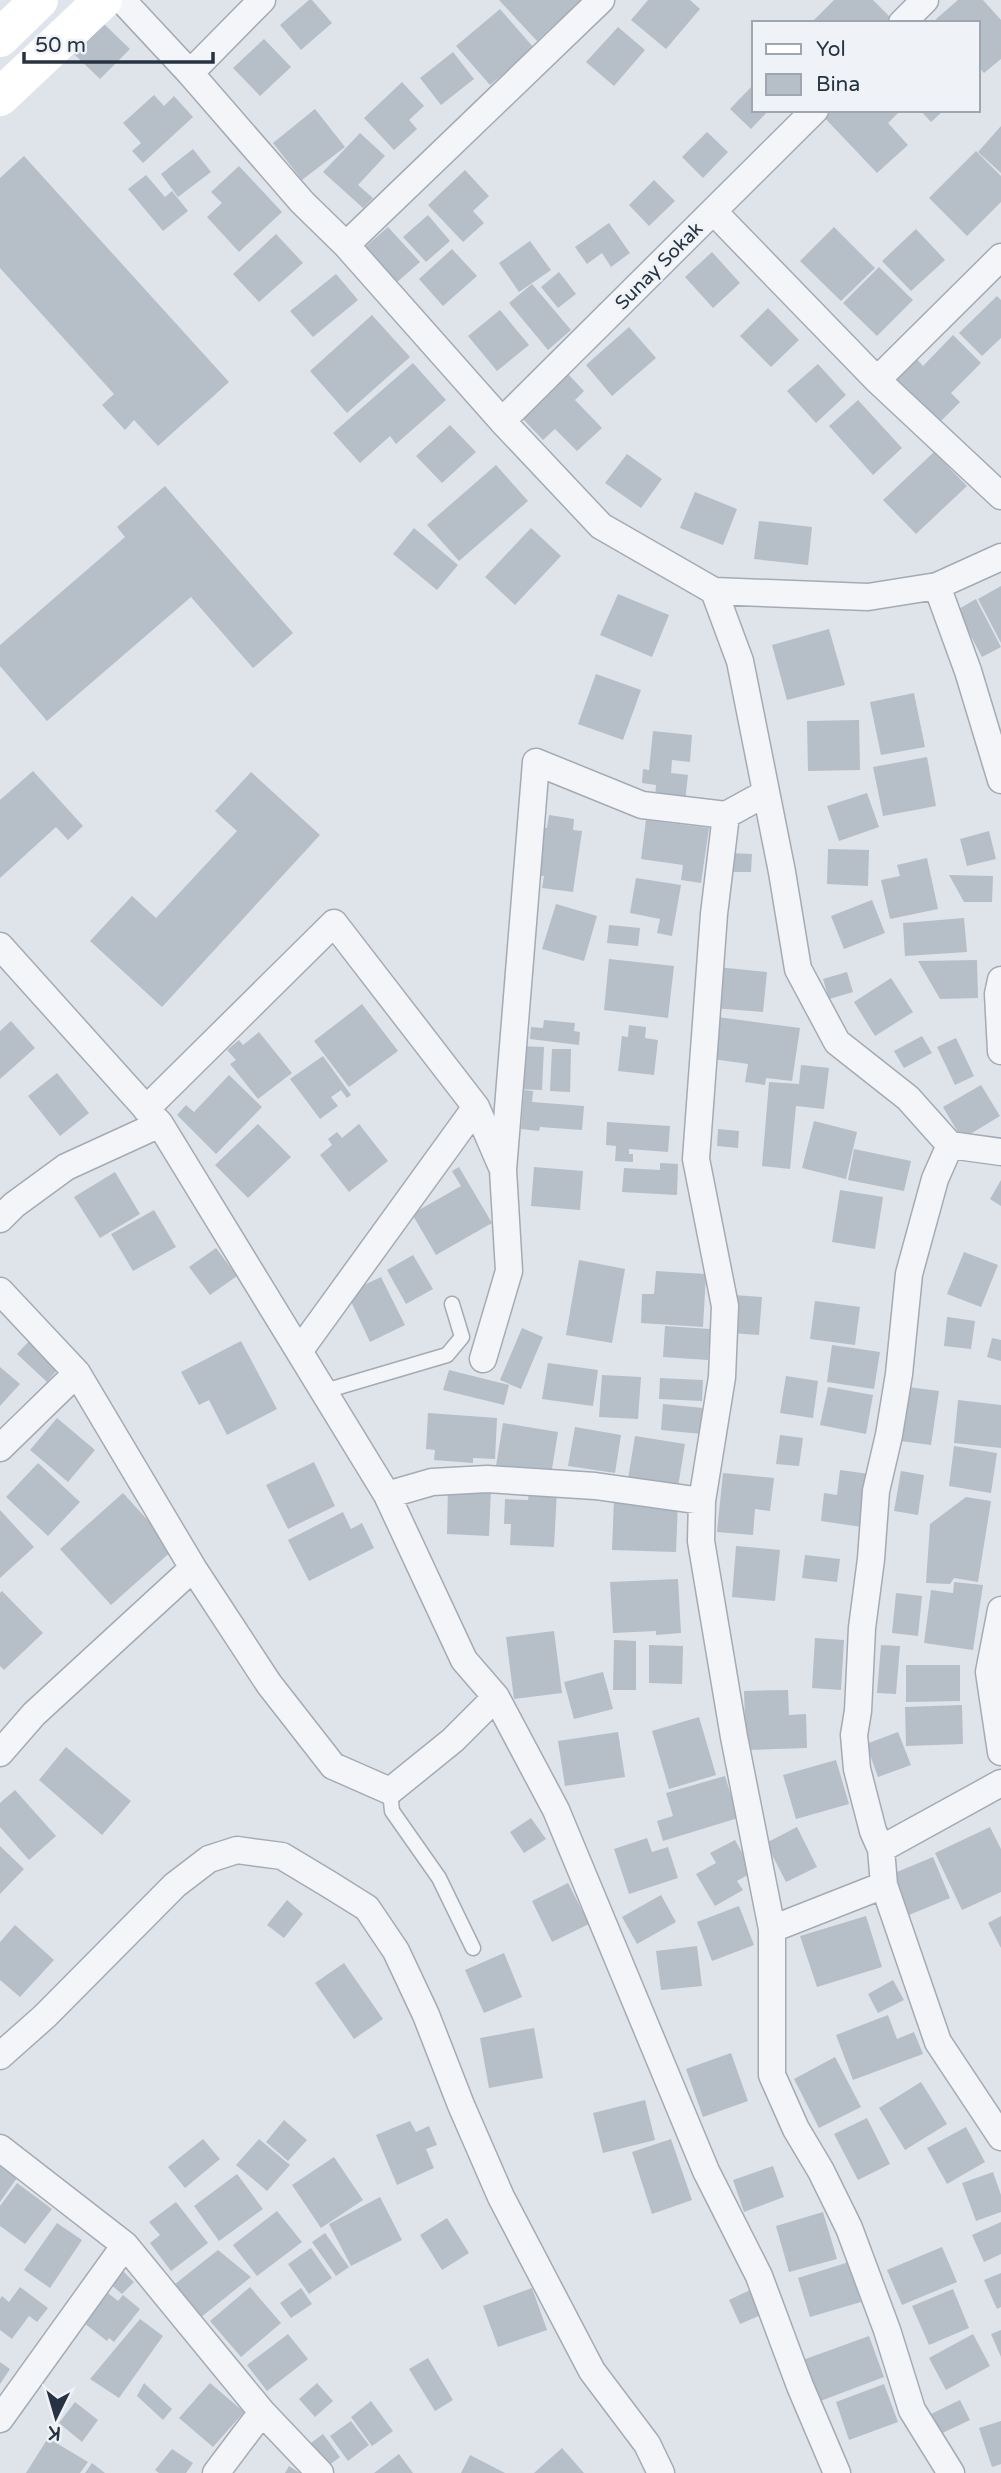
<svg xmlns="http://www.w3.org/2000/svg" width="1001" height="2473" font-family="'Varela Round',sans-serif">
<style>
.building{fill:#b6bec8}
.lines{fill:none;stroke-linecap:round;stroke-linejoin:round}
.service-casing{stroke:#a4abb5;stroke-width:17}
.minor-casing{stroke:#a4abb5;stroke-width:29}
.service{stroke:#f3f5f8;stroke-width:14}
.minor{stroke:#f3f5f8;stroke-width:26}
.secondary{stroke:#fff;stroke-width:38}
.labels{text-anchor:middle;dominant-baseline:central;stroke-width:5;stroke-linejoin:round;paint-order:stroke}
.street-label{font-size:19px;fill:#273343;stroke:#eff3f7}
</style>
<rect width="100%" height="100%" fill="#dfe4ea"/>
<!-- building -->
<path class="building" d="M309 0H312L332 23 301 50 280 25Z
M499 0H582L537 41Z
M648 0H690L700 9 666 49 631 20Z
M834 0H873L892 19 888 23H811Z
M958 0H983L1001 20V59L984 73 978 66V23H939L936 19Z
M500 9 534 48 490 85 456 46Z
M104 24 130 49 100 79 74 54Z
M618 27 645 50 614 86 586 62Z
M264 39 291 67 260 96 233 68Z
M453 52 474 79 441 105 420 78Z
M402 82 424 106 409 120 417 129 394 150 364 118Z
M754 84V110H769L751 129 730 109Z
M154 95 164 106 174 96 193 117 143 163 132 151 141 143 123 123Z
M315 109 345 147 302 180 273 143Z
M826 110H901L888 123 908 145 877 173 821 114Z
M920 110H944L931 122Z
M1001 126V173L978 152Z
M707 132 728 152 703 178 682 157Z
M360 133 385 156 358 185 373 198 363 208 323 172Z
M193 149 211 172 178 197 161 174Z
M976 151 1001 176V202L967 236 929 198Z
M24 156 229 382 158 446 134 420 125 430 102 405 114 394 0 268V178Z
M239 166 282 212 239 252 207 217 222 203 211 192Z
M465 170 489 196 473 211 484 223 463 242 428 205Z
M146 175 165 197 172 191 188 211 163 231 128 189Z
M654 180 675 201 649 226 629 205Z
M428 215 450 241 426 262 403 237Z
M609 223 630 253 611 267 602 253 587 264 575 247Z
M388 227 420 262 396 283 364 248Z
M834 227 875 268 841 301 800 261Z
M916 229 945 260 911 291 882 261Z
M276 234 303 263 259 302 233 274Z
M530 241 551 270 519 292 499 263Z
M452 249 477 276 443 306 419 279Z
M712 252 740 283 713 308 685 277Z
M879 267 913 300 877 336 843 303Z
M559 272 576 294 558 308 541 287Z
M336 274 358 300 313 337 290 311Z
M532 284 571 330 548 350 509 303Z
M997 296 1001 300V338L982 356 959 333Z
M768 308 799 340 771 367 740 336Z
M500 310 529 345 497 371 468 336Z
M372 315 410 357 347 413 310 371Z
M629 327 656 358 612 396 586 365Z
M953 335 981 363 951 393 960 402 937 425 891 380 914 356 923 366Z
M413 363 446 400 396 444 390 436 360 463 333 433Z
M818 364 846 395 816 423 787 391Z
M568 374 584 391 575 400 602 428 577 451 555 429 543 440 522 418Z
M858 400 902 448 873 475 829 426Z
M450 425 476 452 442 483 416 456Z
M934 452 967 486 916 534 883 500Z
M627 454 662 479 641 508 605 483Z
M496 465 528 501 459 561 427 525Z
M165 486 293 633 253 668 191 597 47 721 0 666V645L125 537 117 527Z
M695 492 737 509 723 545 680 528Z
M759 521 812 527 808 565 754 559Z
M414 528 458 565 437 590 393 554Z
M531 528 561 556 515 605 485 577Z
M1001 586V643L978 599Z
M618 594 669 615 652 657 600 635Z
M976 599 1001 647 982 657 957 610Z
M829 629 845 685 787 700 772 645Z
M596 674 641 690 623 740 578 724Z
M914 693 925 747 881 755 870 702Z
M859 720 860 770 808 771 807 721Z
M653 731 692 735 690 762 672 760 671 773 688 775 685 801 655 798 656 785 642 783 643 769 649 770Z
M927 757 936 806 883 816 873 767Z
M33 771 83 826 68 840 56 827 0 878V800Z
M251 772 320 835 162 1007 90 941 132 896 156 918 237 831 215 811Z
M867 793 879 827 839 841 827 806Z
M549 815 574 819 573 830 582 831 573 892 542 888 544 876 530 874 537 826 547 828Z
M646 820 709 828 701 883 681 880 683 865 641 859Z
M989 831 996 859 967 866 960 839Z
M828 849 869 850 868 886 827 884Z
M729 853 752 854 751 872H729Z
M927 858 938 909 890 919 881 880 900 876 897 865Z
M949 875 993 876 992 902H964Z
M636 878 681 885 672 936 657 933 660 919 630 913Z
M872 900 885 933 844 949 831 916Z
M556 904 597 916 584 961 542 949Z
M964 918 967 952 905 956 903 923Z
M609 925 640 928 638 946 607 943Z
M609 959 674 966 668 1018 604 1010Z
M977 960 978 998 940 999 918 961Z
M717 967 767 972 763 1012 713 1008Z
M847 972 853 992 829 999 823 979Z
M891 978 913 1012 875 1036 854 1002Z
M362 1004 398 1051 349 1087 314 1041Z
M718 1017 800 1028 792 1081 766 1078 765 1085 745 1082 748 1064 713 1059Z
M544 1020 575 1023 574 1031 580 1032 579 1045 530 1039 531 1027 543 1028Z
M11 1021 35 1048 0 1079V1031Z
M629 1025 646 1027 645 1038 658 1040 654 1075 618 1071 622 1036 628 1037Z
M259 1032 292 1073 258 1099 230 1064 236 1060 227 1050 239 1040 243 1045Z
M922 1036 932 1053 904 1068 894 1051Z
M956 1038 974 1076 955 1085 937 1047Z
M517 1046 544 1047 542 1090 515 1089Z
M552 1049H571L570 1092 550 1091Z
M323 1056 351 1095 347 1098 341 1090 331 1097 338 1106 320 1119 290 1079Z
M801 1065 829 1068 824 1109 796 1106 790 1169 762 1166 769 1082 799 1084Z
M57 1073 89 1113 60 1136 28 1096Z
M229 1075 262 1107 216 1154 177 1115 186 1105 194 1112Z
M981 1085 1000 1116 962 1139 943 1107Z
M524 1090 533 1091 532 1102 584 1106 582 1130 540 1127 539 1131 521 1129Z
M814 1121 857 1132 846 1179 802 1168Z
M607 1122 670 1126 668 1152 629 1149V1154H633V1162L615 1161 616 1146 606 1145Z
M258 1124 291 1157 248 1198 215 1165Z
M359 1124 388 1161 349 1192 320 1155 332 1145 328 1139 337 1132 342 1138Z
M718 1129 739 1131 738 1148 717 1146Z
M854 1149 911 1161 904 1191 848 1180Z
M660 1163 678 1164 677 1195 622 1192 624 1168 660 1170Z
M459 1167 492 1223 436 1255 412 1214 461 1186 452 1171Z
M534 1167 583 1171 580 1210 531 1206Z
M115 1172 140 1214 100 1238 74 1197Z
M1001 1180V1206L990 1199Z
M840 1190 883 1197 875 1249 832 1242Z
M154 1210 176 1247 133 1271 111 1234Z
M216 1248 237 1276 210 1295 189 1267Z
M964 1252 998 1265 981 1307 947 1294Z
M413 1255 433 1289 406 1304 387 1270Z
M579 1260 625 1269 612 1343 566 1335Z
M656 1271 706 1274 703 1327 641 1323 642 1294H654Z
M381 1277 405 1325 370 1342 347 1293Z
M734 1295 762 1297 759 1335 731 1333Z
M815 1301 860 1307 855 1345 810 1339Z
M947 1317 975 1321 971 1349 944 1346Z
M665 1326 710 1329 708 1360 663 1357Z
M522 1328 543 1337 521 1389 500 1380Z
M992 1338 1001 1340V1361L987 1357Z
M29 1341 59 1368 47 1382 17 1354Z
M241 1341 277 1409 227 1435 209 1400 199 1405 181 1372Z
M832 1345 880 1352 874 1389 827 1382Z
M548 1363 598 1370 593 1406 542 1399Z
M0 1367 20 1384 0 1406Z
M449 1370 509 1385 504 1405 443 1390Z
M602 1375 641 1377 638 1419 599 1417Z
M786 1376 818 1381 813 1418 780 1413Z
M660 1378 703 1380 702 1401 659 1399Z
M900 1386 939 1391 931 1445 893 1440Z
M828 1387 873 1395 866 1434 820 1425Z
M958 1400 1001 1405V1448L954 1443Z
M663 1404 703 1408 701 1434 661 1430Z
M428 1413 497 1418 495 1459 473 1458V1463L434 1460 435 1450 426 1449Z
M57 1418 95 1450 68 1482 30 1450Z
M503 1423 558 1432 551 1475 496 1466Z
M575 1427 621 1435 615 1473 568 1466Z
M780 1435 803 1438 799 1466 776 1464Z
M635 1436 685 1444 678 1487 628 1479Z
M954 1446 997 1453 991 1493 949 1486Z
M314 1462 335 1506 288 1529 266 1485Z
M38 1463 80 1502 48 1536 6 1497Z
M840 1470 869 1474 862 1527 821 1521 824 1493 837 1495Z
M901 1471 924 1475 918 1515 894 1511Z
M723 1473 774 1478 770 1511 755 1509 753 1535 717 1532Z
M448 1487 491 1488 489 1536 447 1534Z
M529 1490 557 1491 554 1547 510 1545 511 1524H504L505 1499 528 1500Z
M123 1493 174 1549 111 1605 60 1549Z
M966 1497 991 1501 978 1582 954 1578 950 1584 926 1583 930 1524Z
M614 1499 678 1502 676 1552 612 1550Z
M0 1510 34 1547 0 1578Z
M343 1512 351 1529 362 1523 374 1548 309 1581 288 1540Z
M736 1546 780 1550 775 1601 732 1597Z
M805 1555 840 1559 837 1582 802 1578Z
M678 1579 681 1633 656 1635V1631L613 1633 610 1582Z
M954 1582 983 1585 973 1650 924 1643 931 1590 953 1593Z
M2 1591 43 1633 4 1670 0 1666V1593Z
M896 1593 922 1596 918 1636 892 1633Z
M554 1631 562 1693 514 1699 506 1637Z
M815 1638 844 1640 841 1690 812 1688Z
M614 1640 636 1641V1690H613Z
M649 1645 683 1646 682 1684 649 1683Z
M881 1645 900 1646 896 1694 877 1693Z
M906 1665H960V1701L906 1702Z
M603 1672 613 1709 574 1719 564 1682Z
M788 1690 789 1715 806 1714 807 1748 746 1750 744 1691Z
M962 1705 963 1744 906 1746 905 1707Z
M699 1717 716 1775 669 1789 652 1731Z
M618 1732 625 1777 565 1786 558 1741Z
M898 1732 911 1765 878 1777 866 1744Z
M66 1747 131 1801 102 1835 39 1780Z
M836 1760 849 1804 796 1819 783 1775Z
M725 1776 738 1818 663 1841 657 1821 673 1816 666 1793Z
M15 1790 56 1836 29 1860 0 1827V1803Z
M531 1818 546 1839 524 1853 510 1832Z
M797 1827 817 1867 786 1882 766 1843Z
M990 1827 1001 1849V1892L962 1910 935 1853Z
M647 1838 652 1852 668 1847 678 1878 629 1894 614 1849Z
M735 1840 753 1872 737 1881 743 1890 715 1906 696 1874 716 1863 710 1853Z
M0 1846 24 1869 0 1894Z
M933 1857 950 1898 909 1915 892 1874Z
M568 1883 589 1924 552 1942 532 1901Z
M661 1895 676 1922 637 1944 622 1917Z
M287 1900 303 1914 284 1938 267 1925Z
M739 1906 754 1945 712 1961 697 1922Z
M866 1916 882 1967 817 1987 800 1936Z
M1001 1916V1948L988 1923Z
M15 1925 54 1960 20 1997 0 1980V1942Z
M697 1946 702 1986 661 1990 656 1951Z
M504 1953 522 1997 484 2013 465 1970Z
M344 1963 383 2019 354 2039 315 1983Z
M893 1980 904 2000 878 2013 868 1994Z
M888 2015 897 2039 914 2032 923 2054 853 2080 836 2035Z
M534 2028 543 2078 489 2088 480 2038Z
M731 2053 748 2101 703 2117 686 2069Z
M835 2057 861 2107 819 2128 794 2079Z
M921 2082 947 2124 905 2150 879 2108Z
M645 2100 655 2140 603 2153 593 2113Z
M867 2118 890 2164 858 2180 834 2134Z
M284 2120 307 2140 288 2161 266 2142Z
M410 2121 416 2132 429 2126 437 2145 426 2149 434 2168 397 2185 376 2135Z
M966 2127 985 2162 947 2184 927 2148Z
M203 2139 220 2159 185 2188 168 2167Z
M259 2139 290 2165 267 2191 236 2165Z
M671 2139 692 2200 652 2214 632 2152Z
M334 2157 363 2200 321 2228 292 2185Z
M0 2166 17 2178 0 2202Z
M773 2166 784 2197 744 2212 733 2180Z
M993 2172 1001 2195V2212L976 2221 962 2183Z
M237 2174 263 2209 219 2241 194 2206Z
M17 2183 52 2209 25 2244 0 2226V2206Z
M380 2197 402 2240 351 2266 329 2224Z
M176 2202 208 2243 171 2271 150 2243 160 2235 149 2222Z
M277 2211 302 2242 257 2276 233 2245Z
M823 2212 837 2259 789 2272 776 2226Z
M447 2218 469 2253 442 2270 420 2235Z
M1001 2222V2254L984 2262 972 2235Z
M57 2223 82 2240 50 2288 24 2270Z
M325 2233 349 2267 336 2276 312 2242Z
M942 2247 957 2282 902 2305 887 2270Z
M311 2248 332 2278 309 2294 288 2264Z
M218 2250 251 2277 200 2318 170 2288Z
M849 2262 861 2302 810 2317 798 2278Z
M123 2271 134 2282 122 2294 110 2284Z
M1001 2273V2307L997 2309 984 2280Z
M20 2287 48 2308 37 2322 29 2316 12 2339 0 2330V2299L2 2296 9 2302Z
M250 2287 281 2323 241 2357 210 2321Z
M301 2288 312 2304 291 2318 280 2303Z
M532 2288 547 2330 498 2347 483 2306Z
M953 2289 969 2328 929 2345 912 2306Z
M750 2290 761 2315 740 2324 729 2300Z
M108 2293 118 2301 123 2295 140 2309 114 2342 109 2338 107 2341 84 2323Z
M140 2319 163 2336 119 2398 90 2379Z
M1001 2330V2357L991 2334Z
M288 2334 308 2359 267 2391 247 2365Z
M973 2334 990 2366 946 2390 929 2358Z
M869 2336 884 2377 815 2403 800 2361Z
M428 2358 453 2400 435 2411 409 2369Z
M0 2362 10 2369 0 2384Z
M144 2383 172 2409 163 2420 137 2396Z
M210 2383 244 2412 213 2447 179 2418Z
M317 2383 333 2401 315 2417 299 2399Z
M884 2384 898 2422 849 2440 836 2402Z
M960 2400 970 2420 936 2436 927 2416Z
M371 2401 393 2431 372 2446 351 2417Z
M75 2402 98 2420 82 2442 59 2423Z
M351 2421 369 2445 348 2461 330 2436Z
M1001 2421V2464L992 2467 979 2428Z
M323 2434 340 2457 328 2466 311 2443Z
M48 2438 88 2462 80 2473H26Z
M562 2448 584 2473H534Z
M172 2449 193 2463 186 2473H159L155 2470Z
M399 2454 413 2473H374Z
M470 2455 505 2473H461Z
M92 2463 105 2473H85Z
M289 2466 300 2473H285Z"/>
<g class="lines">
<defs>
<path id="service" d="M325 1391 447 1355 462 1337 452 1304
M390 1791 392 1811 439 1878 473 1948"/>
<path id="minor" d="M122 0 190 73 302 202 346 245 502 421 601 526 714 591 740 661 782 872 798 969 837 1042 908 1098 950 1145 1001 1152
M902 23 925 0
M190 73 262 0
M714 212 877 380 1001 496
M346 245 601 0
M877 380 1001 257
M502 421 815 110
M937 586 1001 557
M714 591 868 597 937 586 968 671 1001 780
M766 793 726 815 714 914 696 1159 725 1306 722 1377 702 1501 701 1541 734 1737 772 1929V2075L796 2129 821 2171 849 2228 887 2330 912 2410 951 2473
M0 946 160 1124 387 1495 464 1660 496 1697 556 1810 706 2171 759 2276 800 2386 837 2473
M1001 980 998 994 1001 1051
M146 1109 334 923 476 1107 501 1165
M950 1145 935 1179 909 1274 899 1374 889 1435 876 1491 871 1559 862 1628 858 1711 854 1735 857 1769 873 1831 881 1849 884 1885 938 2042 1001 2137
M0 1219 14 1205 66 1167 160 1124
M0 1291 77 1373 193 1568 269 1684 333 1766 390 1791 453 1740 496 1697
M300 1350 476 1107
M483 1359 509 1271 503 1170 536 762 642 805 726 815
M0 1448 77 1373
M387 1495 432 1482 487 1479 595 1486 702 1501
M1001 1610 989 1672 1001 1752
M0 1753 34 1714 193 1568
M881 1849 1001 1783
M772 1929 884 1885
M0 2056 45 2016 175 1885 209 1859 237 1850 282 1856 327 1883 367 1908 396 1951 426 2015 461 2105 501 2197 592 2371 647 2444 661 2473
M0 2148 125 2245 262 2412 320 2473
M0 2419 125 2245
M216 2473 262 2412"/>
</defs>
<!-- service casing -->
<use href="#service" class="service-casing"/>
<!-- minor casing -->
<use href="#minor" class="minor-casing"/>
<!-- service -->
<use href="#service" class="service"/>
<!-- minor -->
<use href="#minor" class="minor"/>
<!-- secondary -->
<path class="secondary" d="M0 38 39 0
M0 97 103 0"/>
</g>
<g class="labels">
<!-- street labels -->
<g class="street-label">
<text transform="translate(659 266) rotate(-45)">Sunay Sokak</text>
</g>
</g>
<!-- legend -->
<rect x="752" y="21" width="228" height="91" fill="#eff3f7" stroke="#9fa6af" stroke-width="2"/>
<rect x="766" y="44" width="35" height="10" fill="#ffffff" stroke="#9fa6af" stroke-width="2"/>
<text x="816" y="56" font-size="21" fill="#273343">Yol</text>
<rect x="766" y="74" width="35" height="21" fill="#b6bec8" stroke="#9fa6af" stroke-width="2"/>
<text x="816" y="91" font-size="21" fill="#273343">Bina</text>
<!-- north arrow -->
<g transform="translate(56 2417) rotate(185)" stroke="#eff3f7" stroke-width="5" paint-order="stroke">
<path d="M0-5L12 26L0 18L-12 26Z" fill="#273343"/>
<text y="-10" font-size="19" font-weight="bold" text-anchor="middle" fill="#273343">K</text>
</g>
<!-- scale -->
<path d="M24 52v10h189v-10" fill="none" stroke="#273343" stroke-width="3.5"/>
<text x="35" y="52" font-size="21" fill="#273343" stroke="#eff3f7" stroke-width="5" paint-order="stroke">50 m</text>
</svg>
